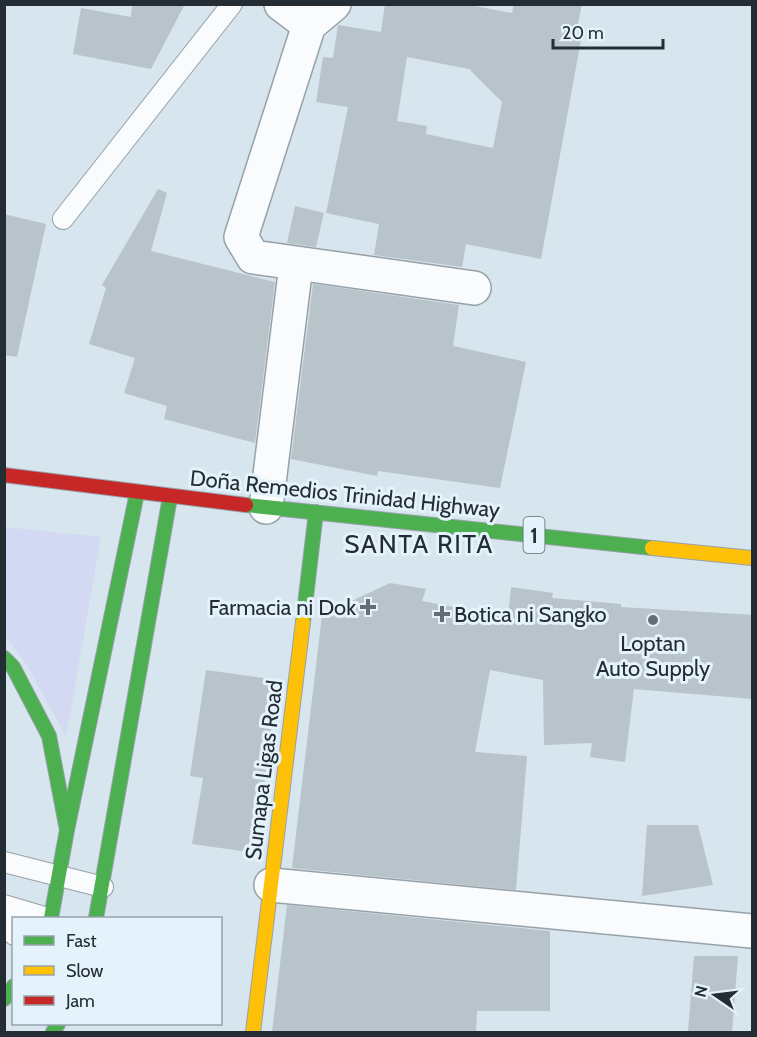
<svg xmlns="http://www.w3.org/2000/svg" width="757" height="1037" font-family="Cabin,sans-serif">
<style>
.green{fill:#d3d9f2}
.building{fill:#b8c3ca;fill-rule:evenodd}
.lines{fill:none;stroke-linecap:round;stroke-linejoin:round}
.lane-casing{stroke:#97a1a8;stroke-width:22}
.street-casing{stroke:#97a1a8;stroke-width:36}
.fast-casing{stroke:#97a1a8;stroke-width:16}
.slow-casing{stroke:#97a1a8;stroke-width:16}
.jam-casing{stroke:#97a1a8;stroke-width:16}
.lane{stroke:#f9fbfc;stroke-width:20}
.street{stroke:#f9fbfc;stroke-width:33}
.fast{stroke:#4caf50;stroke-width:14}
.slow{stroke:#ffc107;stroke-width:14}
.jam{stroke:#c62828;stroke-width:14}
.poi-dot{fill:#636d74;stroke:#e4f2fc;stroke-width:2}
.labels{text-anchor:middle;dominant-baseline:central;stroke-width:6;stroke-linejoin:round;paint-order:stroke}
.shield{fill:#e4f2fc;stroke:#5e686f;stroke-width:1.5}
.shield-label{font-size:21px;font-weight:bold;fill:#242d33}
.street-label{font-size:22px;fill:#242d33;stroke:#e4f2fc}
.poi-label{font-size:22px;fill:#242d33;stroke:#e4f2fc;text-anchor:end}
.quarter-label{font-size:26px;letter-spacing:1.5px;fill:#242d33;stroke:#e4f2fc}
</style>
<rect width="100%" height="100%" fill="#d7e5ee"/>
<!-- green -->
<path class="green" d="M5 527 101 537 66 737 27 665 5 636Z"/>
<!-- building -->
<path class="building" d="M132 4H185L151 69 73 54 81 8 131 17Z
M385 4H464L512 13 514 4H582L575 38 581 40 541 259 466 244 462 267 374 255 379 224 326 213 348 107 316 102 323 57 333 58 338 25 381 32ZM407 57 469 69 502 102 493 148 426 134 427 126 397 121Z
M158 189 167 193 151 251 275 282 255 443 164 419 167 406 124 393 135 358 89 344 106 288 102 285Z
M295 206 324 213 316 247 287 243Z
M4 214 46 224 17 357 4 355Z
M313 284 459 305 453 346 526 362 500 488 378 471 377 476 291 459Z
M390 583 426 589 422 601 508 617 511 587 553 593 552 598 621 604V607L753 615V699L634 689 625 762 590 757 592 743 544 745 543 680 490 670 475 752 527 756 516 890 292 868 322 615Z
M206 670 277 680 256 853 192 844 203 778 190 776Z
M647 825H698L713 885 642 896Z
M287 905 550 931V1011H477L476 1032H272Z
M694 956H738L732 1032H688Z"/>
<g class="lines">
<defs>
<path id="lane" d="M63 219 232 4
M4 862 103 887
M4 905 48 918
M4 920 14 935"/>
<path id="street" d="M281 4 309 25 241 237 253 257 474 288
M309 25 334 4
M266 507 296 265
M271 885 752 931"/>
<path id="fast" d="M246 505 652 548
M303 622 316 512
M4 658 13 667 49 736 67 830 51 918
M67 830 137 493
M96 918 170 497
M4 999 14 986
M53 1032 58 1024"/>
<path id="slow" d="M652 548 752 558
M253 1032 303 622"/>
<path id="jam" d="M4 475 246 505"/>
</defs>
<!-- lane casing -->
<use href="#lane" class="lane-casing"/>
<!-- street casing -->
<use href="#street" class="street-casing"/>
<!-- fast casing -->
<use href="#fast" class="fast-casing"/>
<!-- slow casing -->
<use href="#slow" class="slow-casing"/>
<!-- jam casing -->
<use href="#jam" class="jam-casing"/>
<!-- lane -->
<use href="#lane" class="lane"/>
<!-- street -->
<use href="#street" class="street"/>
<!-- fast -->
<use href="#fast" class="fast"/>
<!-- slow -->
<use href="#slow" class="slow"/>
<!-- jam -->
<use href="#jam" class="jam"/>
</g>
<!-- markers -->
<g class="poi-dot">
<path d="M365 598h6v6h6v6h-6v6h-6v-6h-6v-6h6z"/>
<path d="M439 605h6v6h6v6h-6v6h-6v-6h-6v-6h6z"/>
<circle cx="653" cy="620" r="6"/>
</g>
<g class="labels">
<!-- shield labels -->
<rect class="shield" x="523.5" y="517" width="21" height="36" rx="4.5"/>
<g class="shield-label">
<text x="534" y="535">1</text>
</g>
<!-- street labels -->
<g class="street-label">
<text transform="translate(345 494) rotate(6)">Doña Remedios Trinidad Highway</text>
<text transform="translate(264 770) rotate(-83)">Sumapa Ligas Road</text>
</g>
<!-- poi labels -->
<g class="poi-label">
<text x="356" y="607">Farmacia ni Dok</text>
<text x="454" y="614" text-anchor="start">Botica ni Sangko</text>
<text x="653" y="643" text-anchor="middle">Loptan<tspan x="653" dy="25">Auto Supply</tspan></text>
</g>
<!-- quarter labels -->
<g class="quarter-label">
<text x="419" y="544">SANTA RITA</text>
</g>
</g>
<!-- border -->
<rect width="757" height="1037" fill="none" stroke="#242d33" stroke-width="12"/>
<!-- legend -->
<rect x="12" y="917" width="210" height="108" fill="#e4f2fc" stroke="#97a3ac" stroke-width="1.5"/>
<rect x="24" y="936" width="30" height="9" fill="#4caf50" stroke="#97a3ac" stroke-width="1.5"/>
<text x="66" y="947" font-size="18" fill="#242d33">Fast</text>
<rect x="24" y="966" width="30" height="9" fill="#ffc107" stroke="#97a3ac" stroke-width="1.5"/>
<text x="66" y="977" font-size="18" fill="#242d33">Slow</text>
<rect x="24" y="996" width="30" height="9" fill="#c62828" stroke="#97a3ac" stroke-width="1.5"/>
<text x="66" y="1007" font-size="18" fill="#242d33">Jam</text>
<!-- north arrow -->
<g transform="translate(715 995) rotate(284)" stroke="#e4f2fc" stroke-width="4.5" paint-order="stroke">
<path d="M0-4.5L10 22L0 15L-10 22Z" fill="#242d33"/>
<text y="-9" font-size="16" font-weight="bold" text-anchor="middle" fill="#242d33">N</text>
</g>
<!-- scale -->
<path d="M553 39v9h110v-9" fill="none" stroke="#242d33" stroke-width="3"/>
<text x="562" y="39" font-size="18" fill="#242d33" stroke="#e4f2fc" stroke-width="4.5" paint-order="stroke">20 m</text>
</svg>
